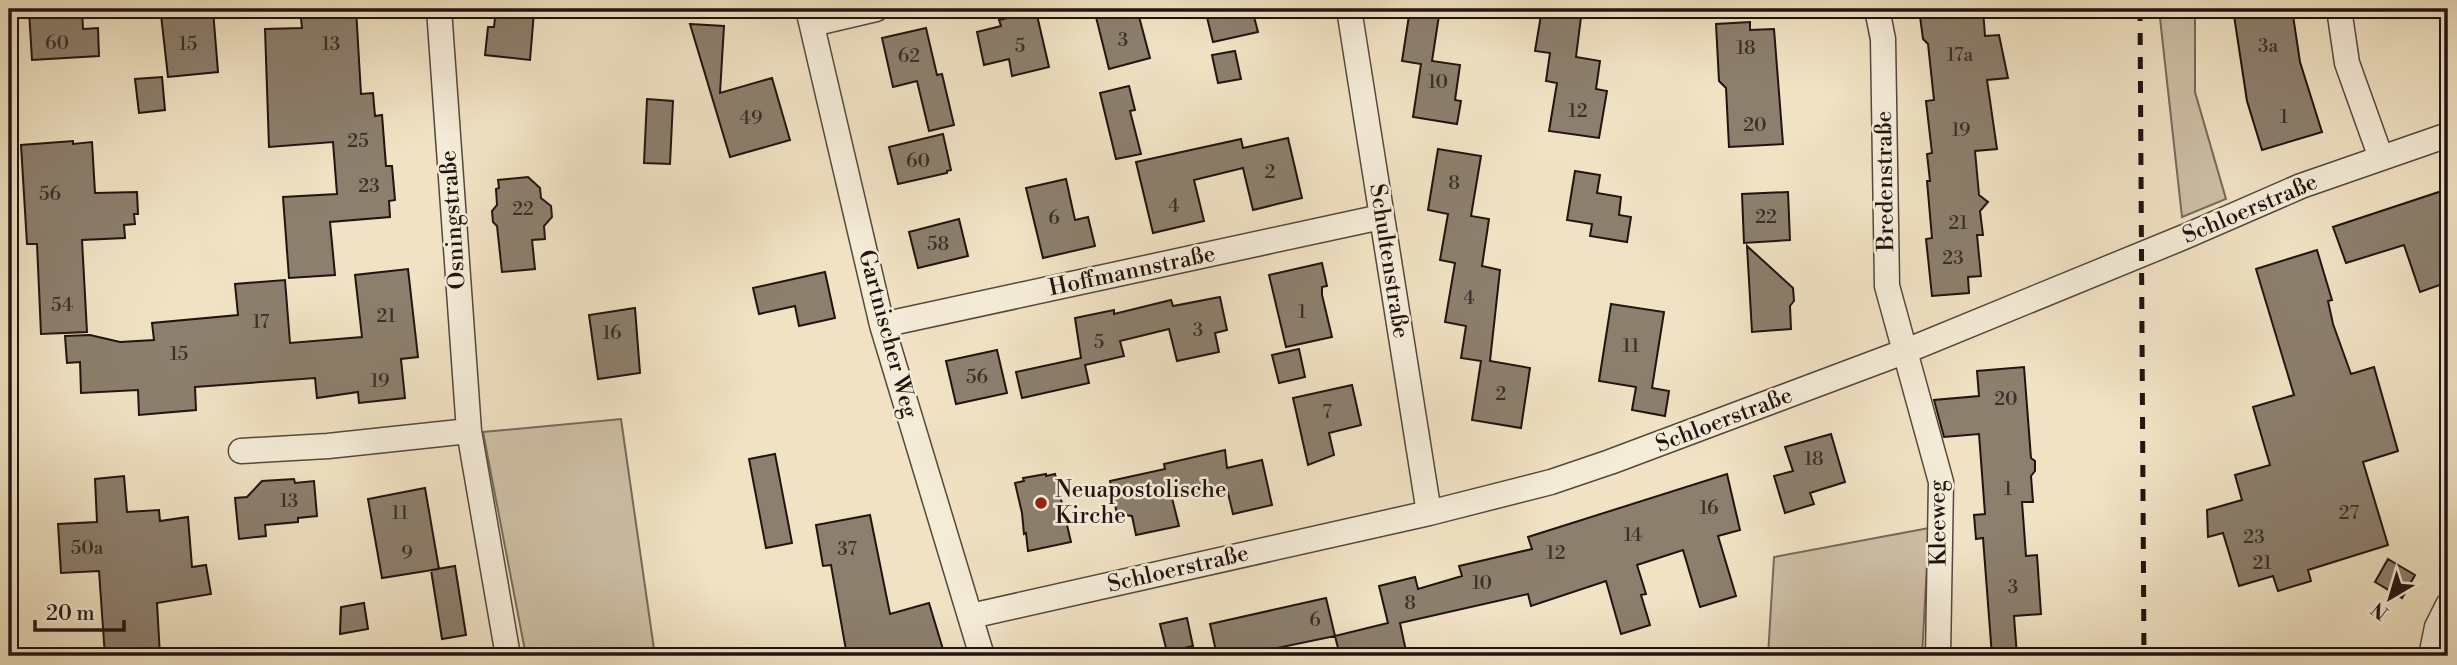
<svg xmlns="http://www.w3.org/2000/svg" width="2457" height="665" font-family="'Libre Bodoni',serif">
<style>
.green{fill:#cdbfa5;stroke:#766a5a;stroke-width:2}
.building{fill:#8c7f6d;stroke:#201410;stroke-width:2}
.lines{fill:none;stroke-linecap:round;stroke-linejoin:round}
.street-casing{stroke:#54483d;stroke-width:27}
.street{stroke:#f5ecd8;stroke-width:24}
.rail{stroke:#201410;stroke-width:5;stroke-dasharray:12 12;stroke-linecap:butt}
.poi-dot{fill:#8f2418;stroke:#f5ecd8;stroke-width:2.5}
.labels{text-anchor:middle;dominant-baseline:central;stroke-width:5;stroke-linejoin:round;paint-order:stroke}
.number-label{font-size:19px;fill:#3b2f27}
.street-label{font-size:23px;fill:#201410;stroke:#f5ecd8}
.poi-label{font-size:23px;fill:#201410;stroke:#f5ecd8;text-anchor:start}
</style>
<rect width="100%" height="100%" fill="#f0e2c3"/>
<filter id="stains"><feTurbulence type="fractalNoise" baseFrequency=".00286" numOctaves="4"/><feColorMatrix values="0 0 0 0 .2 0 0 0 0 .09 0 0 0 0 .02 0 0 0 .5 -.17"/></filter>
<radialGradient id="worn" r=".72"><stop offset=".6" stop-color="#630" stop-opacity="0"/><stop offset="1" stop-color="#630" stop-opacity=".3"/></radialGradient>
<!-- green -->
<path class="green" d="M2159 9H2195V92L2226 199 2182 217Z
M621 419 655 656H526L483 432Z
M1929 528 1922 656H1768L1774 557Z"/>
<!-- building -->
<path class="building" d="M82 9 83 29 98 28 99 56 32 60 29 11Z
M300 9H356L361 94 373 93 375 116 382 115 386 166H392L395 200 389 201 390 217 330 222 335 275 289 278 283 197 337 194 333 142 269 147 265 29 302 28Z
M496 9 534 12 530 60 485 55 488 27H494Z
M1094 9H1137L1150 58 1109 69Z
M1205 9H1252L1258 32 1213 42Z
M1410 9H1440L1432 61 1460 65 1455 100 1461 101 1457 124 1413 117 1421 64 1402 61Z
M1542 9H1582L1576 57 1600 61 1596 89 1607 91 1599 138 1549 131 1557 83 1546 81 1550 53 1535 51Z
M1919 9H1948L1949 13 1983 10 1985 36 1999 35 2008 78 1987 80 1997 149 1975 151 1979 195 1988 202 1980 211 1983 235H1977L1981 276 1968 277 1969 293 1932 296 1926 239 1932 238 1927 181H1930L1927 154 1932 153 1926 101 1934 100 1928 44 1923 39Z
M2233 9H2292L2300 62 2322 132 2262 150 2247 101Z
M213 10 218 72 168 77 161 15Z
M1036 11 1049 67 1012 76 1009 59 984 65 977 32 1001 26 999 20Z
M1750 22V30L1774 29 1783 144 1729 147 1726 88 1719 81 1716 24Z
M690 24 724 26 720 93 772 78 790 140 730 157Z
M926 28 937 75 942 74 954 125 929 131 917 81 893 87 882 38Z
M1235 51 1241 79 1218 83 1212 55Z
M162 77 165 110 139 113 135 79Z
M1129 86 1135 110 1130 111 1141 154 1116 159 1100 93Z
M647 99 673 101 670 164 644 163Z
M943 134 951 170 947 171V173L898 184 889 147Z
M1288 138 1302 198 1253 210 1243 168 1194 180 1204 221 1153 233 1136 162 1241 139 1243 148Z
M73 141V144L92 142 95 193 137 192 138 214H134L135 224 124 225 125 238 82 240 87 332 41 334 37 244H27L21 145Z
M1438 149 1481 156 1471 216 1489 219 1482 266 1500 270 1490 361 1530 368 1521 428 1472 420 1481 361 1461 358 1466 326 1445 322 1455 263 1440 260 1448 214 1428 210Z
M1575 171 1600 175 1597 193 1621 197 1619 215 1631 217 1627 242 1590 236 1592 224 1567 220Z
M528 177 540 188 541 198 551 206 552 217 544 226 545 239 532 240 535 269 502 272 497 226 493 222 492 211 497 205 496 189 499 188 498 180Z
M1066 179 1075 220 1088 217 1095 246 1043 258 1026 188Z
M2448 189V282L2420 292 2404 245 2346 263 2333 227Z
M1788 192 1790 240 1744 243 1742 194Z
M959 219 968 256 918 268 909 232Z
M1747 246 1793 288 1794 301 1790 306 1791 329 1752 332Z
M2317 250 2332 300 2328 301 2333 324 2351 374 2374 367 2398 451 2363 462 2388 545 2308 570 2311 581 2278 591 2273 576 2239 586 2223 533 2208 537 2207 510 2242 500 2235 475 2270 465 2253 407 2294 395 2256 269Z
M1322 263 1327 286 1322 287V295L1332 337 1286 347 1269 275Z
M408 269 418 357 401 359 405 398 359 403 358 392 317 398 315 378 195 387 196 410 139 415 138 390 81 393 80 362 67 363 65 336 90 335 120 342 154 340 152 323 238 315 235 284 285 280 290 343 362 337 355 275Z
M825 272 835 318 799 326 795 306 759 314 753 288Z
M1220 297 1227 330 1215 333 1219 352 1177 361 1169 329 1120 341 1124 356 1085 365 1089 383 1022 398 1016 372 1081 358 1075 318 1114 310V314L1171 300 1173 306Z
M1611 304 1664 312 1652 388 1669 391 1665 416 1632 410 1636 387 1599 381Z
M635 308 640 373 598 379 589 315Z
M1299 349 1305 377 1279 383 1272 355Z
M997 350 1007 393 956 404 946 361Z
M2024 367 2031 458 2035 461V471L2031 476 2033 502H2022L2026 556 2037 555 2041 614 2014 616 2017 656H1992L1983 538 1976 539 1974 515 1985 514 1979 434 1944 437 1934 400 1979 396 1977 371Z
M1352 385 1361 425 1329 433 1334 455 1308 465 1293 398Z
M1831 434 1845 482 1810 493 1814 504 1785 513 1774 476 1793 471 1785 447Z
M1225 450 1227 468 1262 460 1272 505 1233 514 1228 493 1171 494 1179 526 1136 535 1132 516 1117 514 1110 481 1165 469 1164 464Z
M775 454 792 543 766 548 749 459Z
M1046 474V476L1055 474 1071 542 1028 551 1026 533 1024 534 1022 513 1015 483 1024 481 1023 478Z
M1727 474 1740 530 1718 536 1736 596 1700 607 1683 550 1637 565 1646 594 1641 595 1650 625 1621 634 1606 581 1531 606 1528 594 1400 623 1407 656H1340L1335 636 1388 623 1379 586 1415 577 1418 589 1462 576 1459 566 1532 549 1528 537Z
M124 476 127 512 159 510 160 521 188 517 192 567 206 565 211 594 157 603 160 656H105L99 571 61 573 58 524 97 522 95 479Z
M294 479 295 483 314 481 317 516 298 518V522L265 525 266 536 239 539 235 498 247 497 262 481Z
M425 488 439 569 382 578 368 499Z
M870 515 890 614 929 603 945 656H847L831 565 823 566 816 525Z
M2388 559 2415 575 2402 598 2375 582Z
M455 566 466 635 442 639 431 570Z
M1326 598 1335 636 1238 656H1217L1210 624Z
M364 603 368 629 340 634 341 607Z
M1187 618 1193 646 1167 652 1160 624Z"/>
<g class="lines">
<defs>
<path id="street" d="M439 9 469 431 508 656
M808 9 882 325 982 656
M1349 9 1429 513
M1877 9 1883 39 1887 286 1941 482 1938 656
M2339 9 2347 63 2381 158
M812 24 876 9
M882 325 1381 217
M241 451 328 446 469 431
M971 616 1429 513 1551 482 1610 462 1906 351 2184 237 2301 186 2448 135
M2431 656 2437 627 2448 605"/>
</defs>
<!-- street casing -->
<use href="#street" class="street-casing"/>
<!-- street -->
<use href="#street" class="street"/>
<!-- rail -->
<path class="rail" d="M2140 9 2144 656"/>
</g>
<!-- markers -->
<circle class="poi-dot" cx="1041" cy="503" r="7"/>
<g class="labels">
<!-- number labels -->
<g class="number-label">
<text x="1123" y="40">3</text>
<text x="57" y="43">60</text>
<text x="188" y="44">15</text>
<text x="331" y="44">13</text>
<text x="1020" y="46">5</text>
<text x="2268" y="46">3a</text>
<text x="1746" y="48">18</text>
<text x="1960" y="55">17a</text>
<text x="909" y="56">62</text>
<text x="1438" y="82">10</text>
<text x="1578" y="111">12</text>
<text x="2284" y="117">1</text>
<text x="751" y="118">49</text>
<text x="1755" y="125">20</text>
<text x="1961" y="130">19</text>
<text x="358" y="141">25</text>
<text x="918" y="161">60</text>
<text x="1270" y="172">2</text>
<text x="1454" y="183">8</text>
<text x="369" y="186">23</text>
<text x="50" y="194">56</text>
<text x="1174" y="206">4</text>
<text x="523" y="209">22</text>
<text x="1766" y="217">22</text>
<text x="1054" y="218">6</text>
<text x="1958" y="223">21</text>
<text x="938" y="244">58</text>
<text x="1953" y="258">23</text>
<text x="1469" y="298">4</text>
<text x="62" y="305">54</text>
<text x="1302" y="312">1</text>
<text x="386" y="316">21</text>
<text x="261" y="322">17</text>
<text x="1198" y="330">3</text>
<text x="612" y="333">16</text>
<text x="1099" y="342">5</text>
<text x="1631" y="346">11</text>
<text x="179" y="354">15</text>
<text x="977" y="377">56</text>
<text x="380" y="381">19</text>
<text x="1501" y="394">2</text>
<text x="2006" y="399">20</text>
<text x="1327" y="412">7</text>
<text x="1814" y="459">18</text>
<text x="2008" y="489">1</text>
<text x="289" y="501">13</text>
<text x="1709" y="508">16</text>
<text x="400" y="513">11</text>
<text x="2349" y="513">27</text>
<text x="1633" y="535">14</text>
<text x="2254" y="537">23</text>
<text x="87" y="548">50a</text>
<text x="847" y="549">37</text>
<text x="407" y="553">9</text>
<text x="1556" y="553">12</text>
<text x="2262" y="563">21</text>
<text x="1482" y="583">10</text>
<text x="2013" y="587">3</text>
<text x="1410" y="603">8</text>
<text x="1315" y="620">6</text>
</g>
<!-- street labels -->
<g class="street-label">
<text transform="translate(1885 181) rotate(-91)">Bredenstraße</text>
<text transform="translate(2250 209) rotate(-23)">Schloerstraße</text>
<text transform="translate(453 220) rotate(-94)">Osningstraße</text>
<text transform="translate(1389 261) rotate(81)">Schultenstraße</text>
<text transform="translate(1132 271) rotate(-12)">Hoffmannstraße</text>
<text transform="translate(888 334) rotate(75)">Gartnischer Weg</text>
<text transform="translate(1724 420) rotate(-21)">Schloerstraße</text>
<text transform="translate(1938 523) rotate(-91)">Kleeweg</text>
<text transform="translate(1178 569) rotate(-13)">Schloerstraße</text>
</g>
<!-- poi labels -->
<g class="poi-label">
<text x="1055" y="490">Neuapostolische<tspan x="1055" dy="26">Kirche</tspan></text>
</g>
</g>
<!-- margin -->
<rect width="2457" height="665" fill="none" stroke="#f0e2c3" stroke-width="35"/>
<rect x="10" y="10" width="2436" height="644" fill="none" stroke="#201410" stroke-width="3.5"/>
<rect x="18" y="18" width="2422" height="630" fill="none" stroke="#201410" stroke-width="2"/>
<!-- north arrow -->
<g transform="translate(2390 598) rotate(218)" stroke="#f5ecd8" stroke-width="5" paint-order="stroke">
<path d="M0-5L12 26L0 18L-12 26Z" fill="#201410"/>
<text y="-10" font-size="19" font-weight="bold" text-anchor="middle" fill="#201410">N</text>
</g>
<!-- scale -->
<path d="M35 620v10h89v-10" fill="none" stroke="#201410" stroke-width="3.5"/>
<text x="46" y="620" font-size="21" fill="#201410" stroke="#f5ecd8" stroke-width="5" paint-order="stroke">20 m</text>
<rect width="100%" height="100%" filter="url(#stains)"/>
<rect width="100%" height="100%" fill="url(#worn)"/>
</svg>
